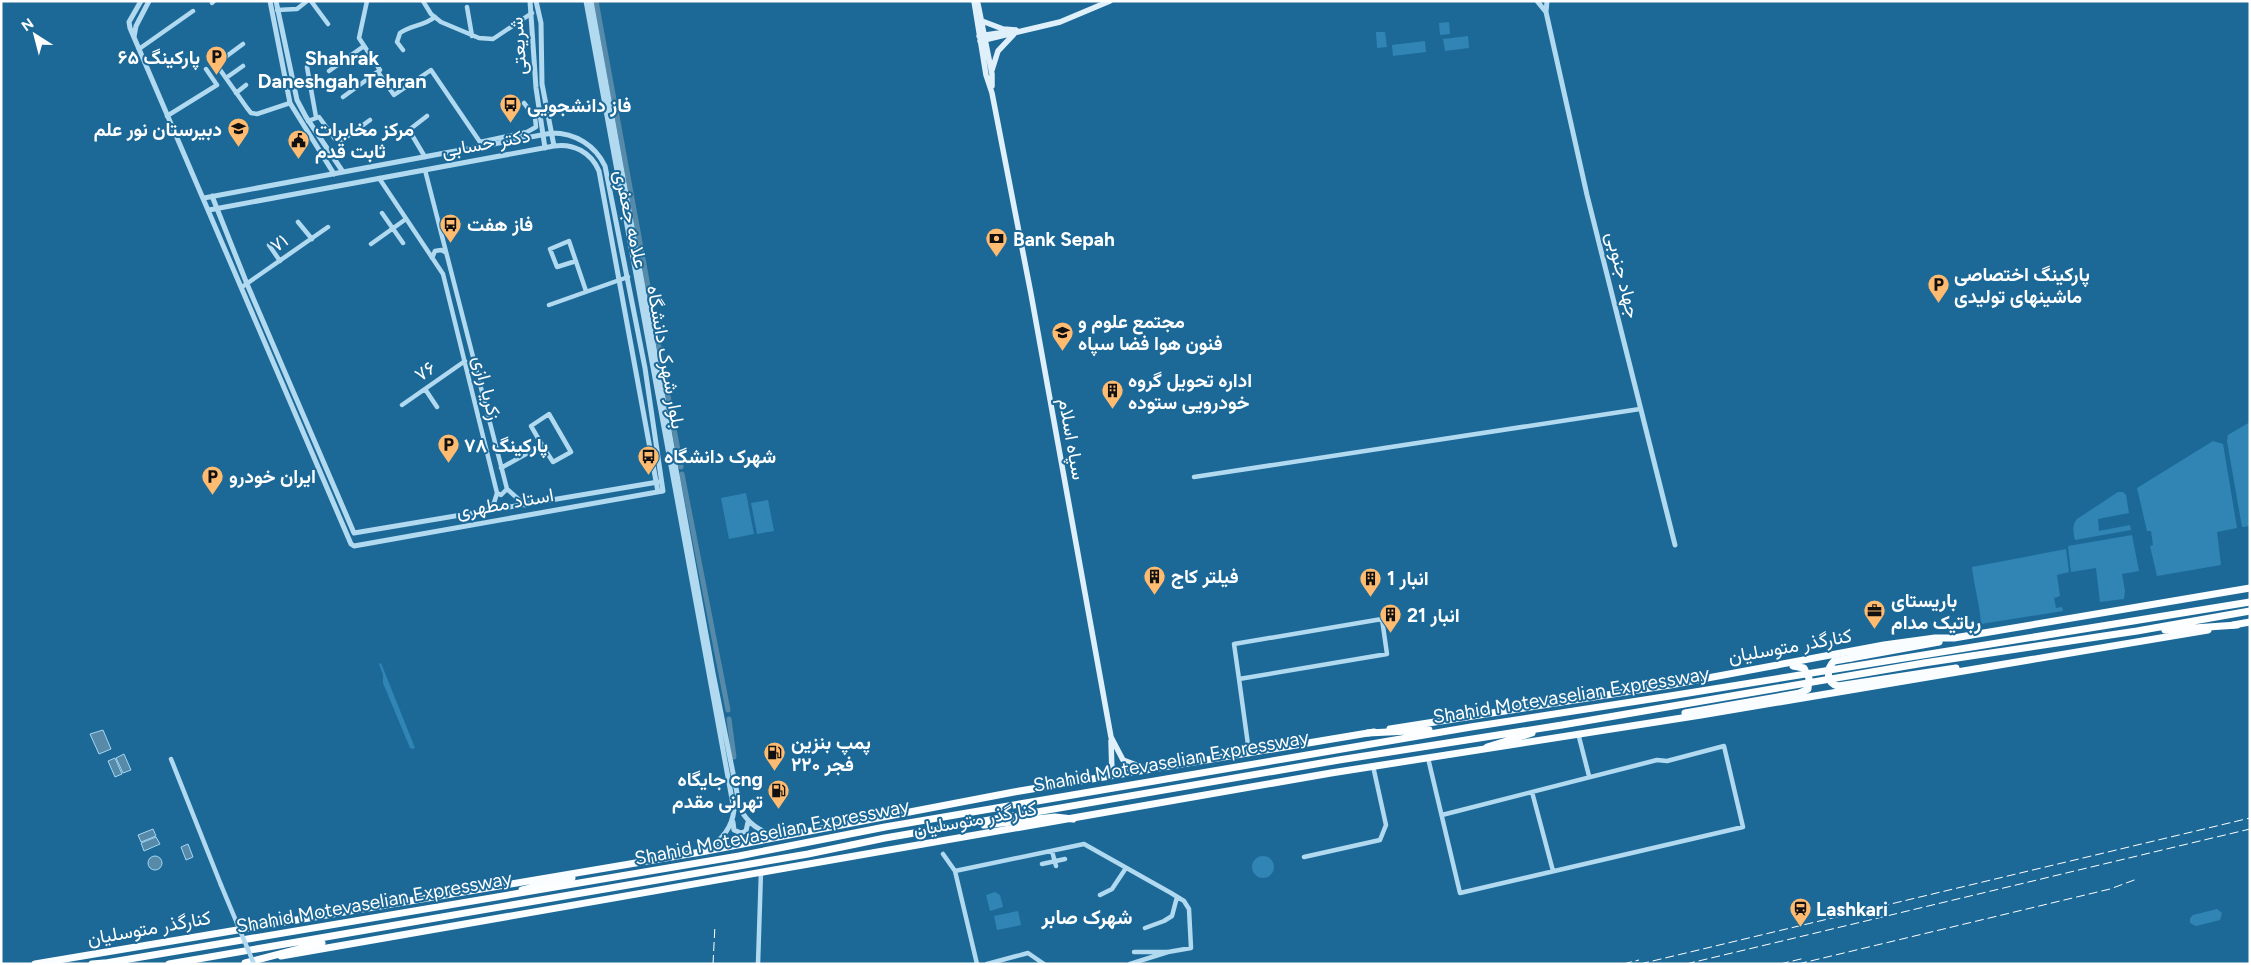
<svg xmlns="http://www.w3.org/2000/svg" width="2251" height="965" font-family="Figtree,Vazirmatn,sans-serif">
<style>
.green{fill:#3085b5}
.water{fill:#578aa9;stroke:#a4d6f2}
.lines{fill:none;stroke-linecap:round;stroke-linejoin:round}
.canal{stroke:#578aa9;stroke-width:5}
.minor{stroke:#b1d9f0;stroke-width:4.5}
.tertiary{stroke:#b1d9f0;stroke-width:5}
.secondary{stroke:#dff0fb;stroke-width:5.5}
.primary{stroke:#fafdff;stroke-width:7}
.trunk{stroke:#fcfeff;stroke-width:7}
.rail{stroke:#fff;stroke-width:1;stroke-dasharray:9 4;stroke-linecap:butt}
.minor-bridge{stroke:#b1d9f0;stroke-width:4.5}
.primary-bridge{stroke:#fafdff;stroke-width:7}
.labels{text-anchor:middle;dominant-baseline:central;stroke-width:4;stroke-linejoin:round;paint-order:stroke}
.street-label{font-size:19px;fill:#fff;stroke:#1c6998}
.poi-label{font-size:19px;font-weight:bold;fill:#fff;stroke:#1c6998;text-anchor:start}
.neighbourhood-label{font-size:20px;font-weight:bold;fill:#fff;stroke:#1c6998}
</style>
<rect width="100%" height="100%" fill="#1c6998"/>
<!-- green -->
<path class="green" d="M1449 22 1450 34 1440 35 1439 23Z
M1376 32H1385L1387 47 1377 48Z
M1468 36 1469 48 1445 51 1443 39Z
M1425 41 1426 52 1393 56 1392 45Z
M2250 422V526L2242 527 2227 441 2228 435Z
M2213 441 2223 444 2237 528 2217 532 2221 565 2157 576 2150 546 2153 545 2151 531H2147L2137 488Z
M2118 492H2123L2126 495 2129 513 2098 519 2099 531 2130 525 2131 530 2075 540C2073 532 2072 525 2077 519Z
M746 493 754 534 729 539 721 498Z
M768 500 774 531 757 534 751 503Z
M2132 535 2139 571 2122 574 2125 591 2124 599 2100 602 2096 568 2071 572 2068 546Z
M2066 549 2069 572 2057 575 2060 596 2054 598 2056 608 2062 607 2063 611 1981 624C1980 604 1974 587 1972 567Z
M381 663 415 748 413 749 410 748 383 683V675L379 664Z
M1252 867a11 11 0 1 1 22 0a11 11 0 1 1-22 0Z
M995 892 1000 895 1003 907 990 911 986 895Z
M2217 909 2222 913 2220 920 2196 926 2190 923V918L2193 915Z
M1018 911 1021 925 997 930 994 916Z"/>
<!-- water -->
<path class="water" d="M103 730 111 749 99 754 90 734Z
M124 754 131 770 123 773 116 758Z
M115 758 122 774 115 777 108 761Z
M153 829 156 836 141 842 138 835Z
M156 837 160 844 144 851 141 843Z
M188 844 193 857 186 860 181 847Z
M148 863a7 7 0 1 1 14 0a7 7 0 1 1-14 0Z"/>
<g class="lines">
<!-- canal -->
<path class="canal" d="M596 1 681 467
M682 474 728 710
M729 719 734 757"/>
<!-- minor -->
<path class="minor" d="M311 1 328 24
M423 1 431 14 441 22 479 38 493 39 532 13
M212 3 214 1
M467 7 472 36
M277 10 297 9 307 1
M243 44 216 64 247 108 251 113 257 114 290 103
M139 49 193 11
M403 50 397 42 400 33C411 25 424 26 435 17
M307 67 316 117
M329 71 364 46
M378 72 394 95 431 70 480 142 527 132 536 127 535 117 524 103
M226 78 243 66
M236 93 246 85
M343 97 380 70 359 38 367 1
M167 116 217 85 206 69
M308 121 319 117 335 139 341 141 370 120
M425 157 409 130 427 116
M425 170 507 489
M379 178 443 274 497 493 501 495 507 489
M382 213 403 243
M298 222 312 239
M371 244 406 219
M269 245 280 261
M432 258 435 251 441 250 445 252
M576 261 557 267 550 249 569 241 586 291
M242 287 328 227
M549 305 628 277
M425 389 437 407
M402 405 465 361
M501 468 542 445 531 426 549 414 571 452 553 462 542 445
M1194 477 1640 409
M507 489 525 505
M485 512 494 503 497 493
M1382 619 1387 654 1239 679 1234 644Z
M1239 679 1249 752
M1578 733 1589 776
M1428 758 1460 893 1743 827 1724 746 1667 761 1657 760 1442 815
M171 759 221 885
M1532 792 1553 871
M1052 851 1056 866
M943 854 955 871 977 964
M1304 857 1380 840 1386 825 1373 766
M1042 864 1065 859
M955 871 1084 844 1171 893 1184 901 1189 909 1191 948 1168 952 1130 964
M1100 895 1112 889 1126 868
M1145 928 1164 921 1172 916 1177 897
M1134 952H1167
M758 964 761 871
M987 964 1028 953 1044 964"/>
<!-- tertiary -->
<path class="tertiary" d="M141 1 129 22 130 28 351 544 354 546 663 491 645 368 605 166C595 145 575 133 552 133L204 198
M270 1 290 103 334 174
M276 1 297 100 306 117 343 172
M530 1 536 88 545 148
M536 1 541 23 542 84 554 146
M586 1 734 810C732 828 722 840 707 849
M591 1 713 673 740 808C748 825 760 830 777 838
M1537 1 1546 12
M1547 1 1546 12 1587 195 1675 545
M134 37 136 26 149 1
M212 196 247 284 354 533 658 482
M209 210 554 146C573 143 591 152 599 171L658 492
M733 822 734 830 741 833 746 831 748 822"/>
<!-- secondary -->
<path class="secondary" d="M974 1 986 75 992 93 1031 294 1111 737 1123 760 1147 769
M978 4 992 74V86
M982 21 1003 29 1016 30
M979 36 1006 32
M980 41 1060 22 1110 1
M992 70 998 51 1014 34
M1108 777 1112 773 1111 741"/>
<!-- primary -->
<path class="primary" d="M2233 625 2250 622
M1851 658 1939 642
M1838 686 1956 668
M1685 713 1800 693
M1390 729 1670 685 1884 645 1935 638H1954L2250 588
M522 890 572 878
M281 956 1331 773 1701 715 2208 630
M35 964 701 852 1014 792 1374 732"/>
<!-- trunk -->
<path class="trunk" d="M2165 630 2237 625
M1368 733 1429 730
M1487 747 1532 733
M984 825 1055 817 1073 819
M245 963 322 943
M92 964 104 963
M100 964 739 856 885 827 1471 727 1670 696 2250 602
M169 964 808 854 885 838 1339 760 1562 725 1924 663 2137 631 2250 611"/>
<!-- rail -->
<path class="rail" d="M713 964 715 925
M1623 964 1639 960
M1640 964 2250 818
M1686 964 2250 829
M1780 964 1805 958
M1798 964 2110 889 2137 879"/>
<!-- minor-bridge -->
<path class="minor-bridge" d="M221 885 254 964"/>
<!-- primary-bridge -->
<path class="primary-bridge" d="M1793 666 1804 668 1809 678 1808 689 1800 693
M1838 686C1826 683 1826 669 1834 661L1851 658"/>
</g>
<!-- icons -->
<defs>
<symbol id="parking-pin" viewBox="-11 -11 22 30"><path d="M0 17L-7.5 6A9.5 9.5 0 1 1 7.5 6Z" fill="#ffbb70" stroke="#1c6998"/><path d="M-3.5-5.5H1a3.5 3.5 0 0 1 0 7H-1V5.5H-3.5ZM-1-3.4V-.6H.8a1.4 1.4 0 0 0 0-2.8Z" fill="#111"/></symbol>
<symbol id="bus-pin" viewBox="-11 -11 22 30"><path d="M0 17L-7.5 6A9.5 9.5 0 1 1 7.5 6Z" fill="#ffbb70" stroke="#1c6998"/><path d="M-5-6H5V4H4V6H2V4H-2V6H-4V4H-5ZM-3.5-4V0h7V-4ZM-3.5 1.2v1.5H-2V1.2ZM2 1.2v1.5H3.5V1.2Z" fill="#111"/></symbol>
<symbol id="school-pin" viewBox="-11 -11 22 30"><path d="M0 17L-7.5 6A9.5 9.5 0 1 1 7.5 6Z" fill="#ffbb70" stroke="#1c6998"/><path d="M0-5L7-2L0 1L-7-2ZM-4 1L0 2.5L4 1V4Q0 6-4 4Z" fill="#111"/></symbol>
<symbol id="civic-pin" viewBox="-11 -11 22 30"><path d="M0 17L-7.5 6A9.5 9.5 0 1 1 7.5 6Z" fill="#ffbb70" stroke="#1c6998"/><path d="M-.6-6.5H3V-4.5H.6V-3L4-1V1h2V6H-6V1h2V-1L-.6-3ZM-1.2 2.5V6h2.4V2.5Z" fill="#111"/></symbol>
<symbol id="bank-pin" viewBox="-11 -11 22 30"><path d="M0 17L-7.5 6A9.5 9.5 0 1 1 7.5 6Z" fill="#ffbb70" stroke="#1c6998"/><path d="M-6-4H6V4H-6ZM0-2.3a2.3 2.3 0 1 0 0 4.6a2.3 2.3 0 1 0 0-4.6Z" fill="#111"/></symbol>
<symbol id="university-pin" viewBox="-11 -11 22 30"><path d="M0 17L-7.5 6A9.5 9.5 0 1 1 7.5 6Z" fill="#ffbb70" stroke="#1c6998"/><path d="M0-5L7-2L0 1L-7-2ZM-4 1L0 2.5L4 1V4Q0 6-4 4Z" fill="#111"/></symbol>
<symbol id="building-pin" viewBox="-11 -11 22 30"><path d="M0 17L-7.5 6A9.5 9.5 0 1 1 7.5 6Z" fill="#ffbb70" stroke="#1c6998"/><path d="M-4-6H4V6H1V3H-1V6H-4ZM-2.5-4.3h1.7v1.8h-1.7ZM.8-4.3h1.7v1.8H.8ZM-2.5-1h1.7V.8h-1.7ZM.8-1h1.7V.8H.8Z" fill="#111"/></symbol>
<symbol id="office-pin" viewBox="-11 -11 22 30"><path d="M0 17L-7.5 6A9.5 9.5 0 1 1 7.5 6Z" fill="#ffbb70" stroke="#1c6998"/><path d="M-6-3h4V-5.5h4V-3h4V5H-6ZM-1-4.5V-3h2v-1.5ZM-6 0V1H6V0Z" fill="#111"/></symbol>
<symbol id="fuel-pin" viewBox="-11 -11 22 30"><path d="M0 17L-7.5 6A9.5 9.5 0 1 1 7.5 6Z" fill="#ffbb70" stroke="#1c6998"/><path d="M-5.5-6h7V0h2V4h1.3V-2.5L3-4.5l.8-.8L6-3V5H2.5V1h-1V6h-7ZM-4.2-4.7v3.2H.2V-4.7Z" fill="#111"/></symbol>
<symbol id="station-pin" viewBox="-11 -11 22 30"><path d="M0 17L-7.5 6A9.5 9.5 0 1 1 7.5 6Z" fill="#ffbb70" stroke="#1c6998"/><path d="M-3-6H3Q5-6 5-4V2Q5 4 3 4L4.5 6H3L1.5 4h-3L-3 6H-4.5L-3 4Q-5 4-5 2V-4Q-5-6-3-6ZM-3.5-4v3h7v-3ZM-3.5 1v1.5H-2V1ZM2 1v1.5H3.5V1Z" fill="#111"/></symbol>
</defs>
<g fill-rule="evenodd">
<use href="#parking-pin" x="204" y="44" width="25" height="34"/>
<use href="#bus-pin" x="498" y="92" width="25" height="34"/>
<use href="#school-pin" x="226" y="116" width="25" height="34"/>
<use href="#civic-pin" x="286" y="128" width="25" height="34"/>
<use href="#bus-pin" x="438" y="212" width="25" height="34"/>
<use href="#bank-pin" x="984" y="226" width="25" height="34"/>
<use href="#parking-pin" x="1926" y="272" width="25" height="34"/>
<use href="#university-pin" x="1050" y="320" width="25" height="34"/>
<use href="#building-pin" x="1100" y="378" width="25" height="34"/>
<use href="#parking-pin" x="436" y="432" width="25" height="34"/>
<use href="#bus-pin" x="636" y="444" width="25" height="34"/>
<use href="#parking-pin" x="200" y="464" width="25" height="34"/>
<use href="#building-pin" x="1142" y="564" width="25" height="34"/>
<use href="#building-pin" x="1358" y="566" width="25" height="34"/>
<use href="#office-pin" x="1862" y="598" width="25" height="34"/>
<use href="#building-pin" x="1378" y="602" width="25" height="34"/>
<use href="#fuel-pin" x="762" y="740" width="25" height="34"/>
<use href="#fuel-pin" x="766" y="778" width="25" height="34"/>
<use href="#station-pin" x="1788" y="896" width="25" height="34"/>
</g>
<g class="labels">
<!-- street labels -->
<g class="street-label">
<text transform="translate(518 46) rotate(-94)">شریعتی</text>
<text transform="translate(486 143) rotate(-10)">دکتر حسابی</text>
<text transform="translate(631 219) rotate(78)">علامه جعفری</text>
<text transform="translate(279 243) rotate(-35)">۷۱</text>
<text transform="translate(1623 275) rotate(76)">جهاد جنوبی</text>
<text transform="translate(666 357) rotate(80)">بلوار شهرک دانشگاه</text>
<text transform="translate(425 371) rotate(-35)">۷۶</text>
<text transform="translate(487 388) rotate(76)">زکریا رازی</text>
<text transform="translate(1072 439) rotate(80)">سپاه اسلام</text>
<text transform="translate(505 503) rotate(-10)">استاد مطهری</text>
<text transform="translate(1790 646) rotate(-10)">کنارگذر متوسلیان</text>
<text transform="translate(1571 695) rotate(-9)">Shahid Motevaselian Expressway</text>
<text transform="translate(1171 761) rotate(-10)">Shahid Motevaselian Expressway</text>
<text transform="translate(975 819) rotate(-10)">کنارگذر متوسلیان</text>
<text transform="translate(772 832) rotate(-11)">Shahid Motevaselian Expressway</text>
<text transform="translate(374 902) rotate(-10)">Shahid Motevaselian Expressway</text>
<text transform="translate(149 928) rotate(-10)">کنارگذر متوسلیان</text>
</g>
<!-- poi labels -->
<g class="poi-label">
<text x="200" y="57" text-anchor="end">پارکینگ ۶۵</text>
<text x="527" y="105">فاز دانشجویی</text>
<text x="222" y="129" text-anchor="end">دبیرستان نور علم</text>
<text x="315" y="129">مرکز مخابرات<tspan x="315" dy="22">ثابت قدم</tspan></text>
<text x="467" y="224">فاز هفت</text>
<text x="1013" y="239">Bank Sepah</text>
<text x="1954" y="274">پارکینگ اختصاصی<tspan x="1954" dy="22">ماشینهای تولیدی</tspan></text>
<text x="1078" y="321">مجتمع علوم و<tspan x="1078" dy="22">فنون هوا فضا سپاه</tspan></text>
<text x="1128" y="380">اداره تحویل گروه<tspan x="1128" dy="22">خودرویی ستوده</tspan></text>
<text x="464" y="445">پارکینگ ۷۸</text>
<text x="664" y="456">شهرک دانشگاه</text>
<text x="229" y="476">ایران خودرو</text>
<text x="1171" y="576">فیلتر کاج</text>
<text x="1387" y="578">انبار 1</text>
<text x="1891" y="600">باریستای<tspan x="1891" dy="22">رباتیک مدام</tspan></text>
<text x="1407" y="615">انبار 21</text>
<text x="791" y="742">پمپ بنزین<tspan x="791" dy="22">۲۲۰ فجر</tspan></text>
<text x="763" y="779" text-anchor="end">جایگاه cng<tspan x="763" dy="22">تهرانی مقدم</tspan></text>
<text x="1816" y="909">Lashkari</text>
</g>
<!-- neighbourhood labels -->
<g class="neighbourhood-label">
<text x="342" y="58">Shahrak<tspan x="342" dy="23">Daneshgah Tehran</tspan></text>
<text x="1087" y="917">شهرک صابر</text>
</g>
</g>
<!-- border -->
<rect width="2251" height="965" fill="none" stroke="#ffffff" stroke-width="5"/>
<!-- north arrow -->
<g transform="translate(35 35) rotate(324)" stroke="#1c6998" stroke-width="4" paint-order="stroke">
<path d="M0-4L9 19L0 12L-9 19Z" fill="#ffffff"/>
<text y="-8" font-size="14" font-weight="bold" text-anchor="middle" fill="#ffffff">N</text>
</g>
</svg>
